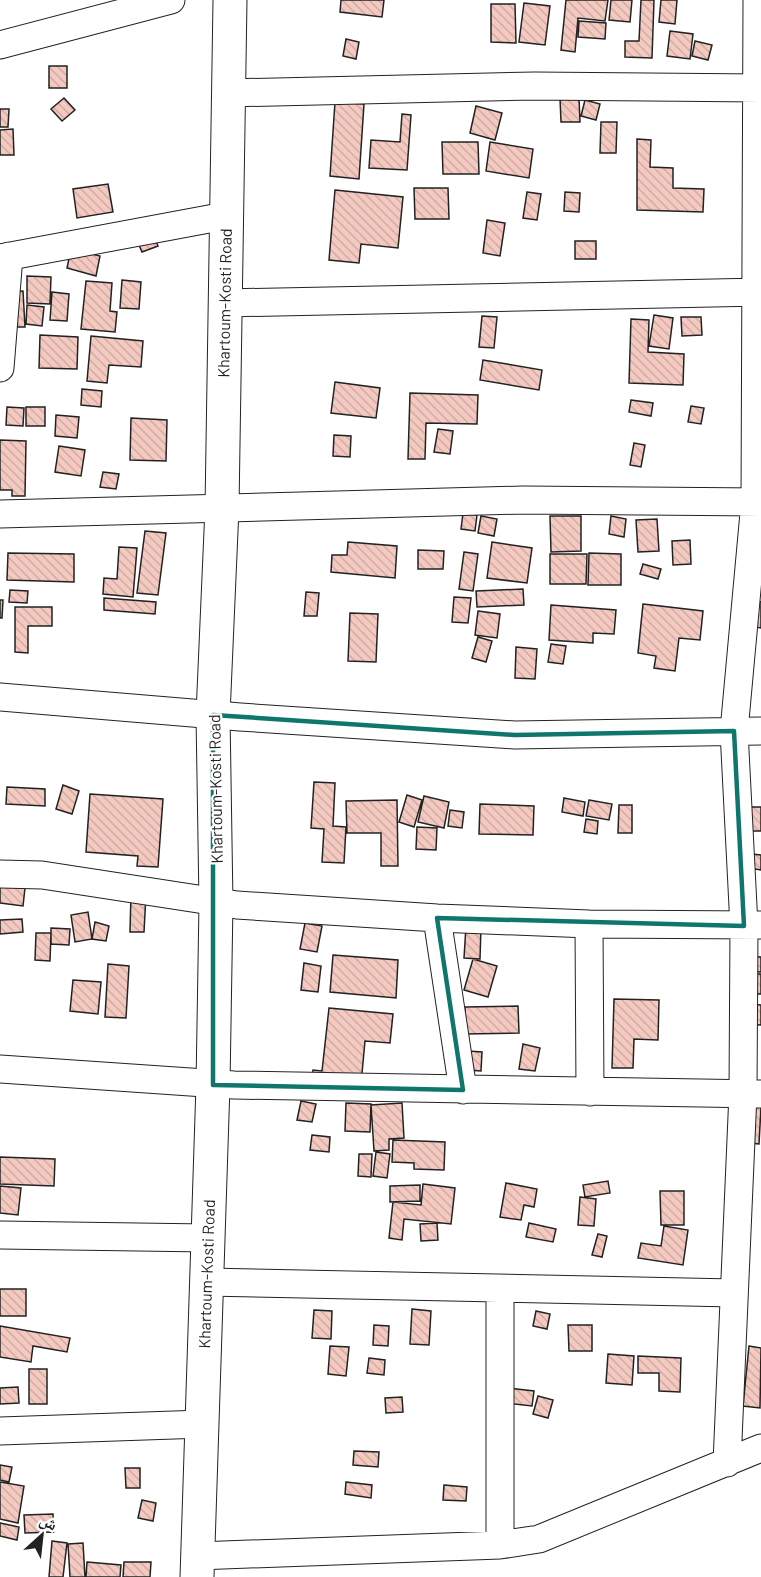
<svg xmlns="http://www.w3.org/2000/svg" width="761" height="1577" font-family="Barlow,'Noto Naskh Arabic',sans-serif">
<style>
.building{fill:url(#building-back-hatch);stroke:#222;stroke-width:1.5}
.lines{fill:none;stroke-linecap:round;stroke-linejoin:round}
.minor-casing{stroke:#222;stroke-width:29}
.highway-casing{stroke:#222;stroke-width:35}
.minor{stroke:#fff;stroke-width:27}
.highway{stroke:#fff;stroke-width:33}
.marked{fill:none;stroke:#0f766e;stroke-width:4.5;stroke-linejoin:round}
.labels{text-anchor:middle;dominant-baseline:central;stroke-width:4.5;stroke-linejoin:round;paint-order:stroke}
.street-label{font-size:16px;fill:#222;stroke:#fff}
</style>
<defs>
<pattern id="building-back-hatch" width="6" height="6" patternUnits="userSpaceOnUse" patternTransform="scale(1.5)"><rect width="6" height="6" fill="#f3c9c0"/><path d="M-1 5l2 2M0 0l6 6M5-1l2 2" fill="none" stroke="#d0aca5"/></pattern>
</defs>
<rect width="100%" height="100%" fill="#fff"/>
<!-- building -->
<path class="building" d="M341 0H384L382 17 340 12Z
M566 0H608L605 21 578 18 575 52 561 50Z
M611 0H632L630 22 609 20Z
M641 0H654L652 58 625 57V41H639Z
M661 0H677L675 24 659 22Z
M524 3 550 6 545 45 519 42Z
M491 4H515L516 43 491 42Z
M579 21 606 23 605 39 578 37Z
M670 31 693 34 690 59 667 56Z
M346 39 359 42 356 59 343 56Z
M695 41 712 45 708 60 692 56Z
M49 66H67V88H49Z
M64 98 75 110 62 121 51 109Z
M560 98H579L580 122H561Z
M585 100 600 104 596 120 581 116Z
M335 102 364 104 359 179 330 176Z
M476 106 502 113 495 140 470 133Z
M0 109H9L8 127H0Z
M402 114 411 115 407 170 369 168 371 140 400 142Z
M601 122H617L616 153H600Z
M13 129 14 155H0V130Z
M637 139 651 140 650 167 673 168V188L704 189 703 212 637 210Z
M442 142H478L479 174H443Z
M490 142 533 149 529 178 486 171Z
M108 184 113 212 77 218 73 189Z
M414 188H448L449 219H415Z
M335 190 403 197 398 248 361 244 359 263 329 260Z
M527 192 541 194 537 220 523 218Z
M565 192 580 193 579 212 564 211Z
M487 220 505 223 500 256 483 253Z
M148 222 158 246 142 252 132 229Z
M575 241H596V259H575Z
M71 249 100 256 96 276 67 268Z
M27 276 51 277 50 304 27 303Z
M122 280 141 282 139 309 120 308Z
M86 281 112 283 110 311 117 312 115 332 81 329Z
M23 291 25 327H10L8 292Z
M52 292 69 294 67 321 50 320Z
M27 305 44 307 42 326 26 324Z
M654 315 673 318 669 349 649 346Z
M482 316 497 317 494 348 479 347Z
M681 317H701L702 335 682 336Z
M631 319 649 320 648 352 684 354 683 385 629 383Z
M40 335 78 337 77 369 39 368Z
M91 336 143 341 141 367 109 365 107 383 87 381Z
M483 360 542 370 539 390 480 380Z
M335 382 380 388 376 418 331 413Z
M82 389 102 391 101 407 81 405Z
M410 393 478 395 477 424 426 423 425 459H408Z
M631 400 653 403 651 416 629 412Z
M691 406 704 408 701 424 688 422Z
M7 407 24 408 23 426 6 425Z
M26 407H45V426H26Z
M56 415 79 417 77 438 55 436Z
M131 418 167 420 166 461 130 460Z
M438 429 453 431 450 454 434 452Z
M334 435 351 436 350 457 333 456Z
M0 440 26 441 25 496H12V490H0Z
M634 443 645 445 641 467 630 465Z
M59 446 85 450 81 476 55 472Z
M103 472 119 474 116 489 100 487Z
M463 513 477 515 475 531 461 529Z
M481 516 497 519 494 536 478 533Z
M550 516H581V551L551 552Z
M611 516 626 519 624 537 609 534Z
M657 519 659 551 638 552 636 520Z
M145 531 166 533 158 595 137 593Z
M690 540 691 564 673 565 672 541Z
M348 542 397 546 395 578 331 572 332 555H347Z
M492 542 532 548 527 583 487 578Z
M119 547 137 548 133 597 103 594 104 578 117 579Z
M418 550 444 551 443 569H418Z
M464 552 478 554 473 591 459 589Z
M8 553 74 554V582L7 580Z
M589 553 621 554V585H588Z
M550 554H587L586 584H550Z
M643 564 661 569 658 579 640 574Z
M523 589 524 605 477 607 476 591Z
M10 590 28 591 27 603 9 602Z
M306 592 319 593 317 616H304Z
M454 597 471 598 468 623 452 622Z
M104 598 156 602 155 614 104 610Z
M0 600H3L2 618H0Z
M759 601 761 602V628L756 627Z
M643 604 703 611 700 640 679 638 675 671 654 668 656 656 638 653Z
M551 605 616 610 614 634 593 633V643L549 640Z
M15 607H52V626H28V653L15 652Z
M478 611 500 614 497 638 475 635Z
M350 613 378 614 376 662 348 661Z
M478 637 492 641 486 662 472 658Z
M551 644 566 646 563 664 548 662Z
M516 647 537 649 535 679 515 678Z
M314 782 335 783 333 826 346 827 344 863 322 862 324 829 311 828Z
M63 785 79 791 72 814 56 809Z
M7 787 45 789V806L6 804Z
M90 794 163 799 158 867 137 866 138 856 86 852Z
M407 795 422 800 414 827 399 822Z
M424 796 449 802 444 828 418 822Z
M564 798 585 802 583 816 562 812Z
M397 800 398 866H381V833H347L346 801Z
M589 800 612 804 609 820 586 816Z
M480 804 534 806 533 835 479 834Z
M619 805H632V833H618Z
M750 807H761V831H750Z
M450 810 464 812 462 828 448 826Z
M586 819 598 821 597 834 584 832Z
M417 827 437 828 436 850 416 849Z
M752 854 761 855V870L749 868Z
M0 886 25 888 23 906 0 903Z
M131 893 146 894 144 932H130Z
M88 912 92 939 75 942 71 915Z
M22 919 23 932 0 934V920Z
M95 922 109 926 106 941 92 939Z
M305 923 322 926 317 952 300 949Z
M466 926 481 927 480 959 464 958Z
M51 928 70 929 69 945 51 944Z
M36 933H51L50 961 35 960Z
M333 955 398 960 396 998 330 992Z
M745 956 761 957V972L745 971Z
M473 959 497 966 488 997 464 990Z
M304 963 321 966 318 992 301 990Z
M108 964 129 966 126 1018 105 1017Z
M745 974H761V994H746Z
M73 980 101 982 98 1014 70 1011Z
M614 999 659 1000 658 1040 634 1039 633 1068H612Z
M747 1004 761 1005V1025L746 1024Z
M518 1006 519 1033 465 1034V1007Z
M329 1008 393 1014 390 1043 365 1041 361 1084 312 1079 313 1070 322 1071Z
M523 1044 540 1048 535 1071 519 1069Z
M468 1051 482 1052 481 1071 467 1070Z
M301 1101 316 1104 312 1122 297 1120Z
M346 1103 371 1104 370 1132 345 1131Z
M402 1103 404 1138 389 1139V1150L374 1151 371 1105Z
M739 1105 761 1107 759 1144 736 1142Z
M312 1135 330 1137 329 1152 310 1150Z
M393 1140 445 1142 444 1170 414 1169V1163L392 1162Z
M376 1152 390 1154 387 1178 373 1176Z
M359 1154H372L371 1177 358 1176Z
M0 1157 55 1159 54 1186 0 1184Z
M608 1181 610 1193 585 1197 583 1185Z
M506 1183 537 1189 534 1207 524 1205 521 1220 500 1217Z
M423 1184 455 1188 451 1224 404 1219 402 1240 389 1238 393 1202 421 1205Z
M420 1185V1201L390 1202V1186Z
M0 1186 21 1188 18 1215 0 1213Z
M660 1191H684V1225H661Z
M580 1197 596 1199 594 1226 578 1225Z
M437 1223 438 1240 421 1241 420 1224Z
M529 1223 556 1229 553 1242 526 1237Z
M664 1226 688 1230 683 1265 638 1258 641 1243 661 1246Z
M598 1234 607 1236 602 1257 592 1255Z
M0 1289H26V1316H0Z
M412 1309 431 1311 429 1345 410 1344Z
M314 1310 332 1311 331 1339 312 1338Z
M536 1311 550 1314 547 1329 533 1326Z
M374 1325 389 1326 388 1346 373 1345Z
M568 1325H592V1351H569Z
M0 1326 70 1338 67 1352 33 1346 31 1362 0 1357Z
M330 1346 349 1347 346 1376 328 1374Z
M749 1346 761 1348 760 1408 743 1406Z
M608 1354 634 1356 632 1385 606 1383Z
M638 1356 681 1358 680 1392 659 1391V1373H638Z
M369 1358 385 1360 384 1375 367 1373Z
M29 1369H47V1404H29Z
M18 1387 19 1403 0 1404V1388Z
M499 1387 534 1391 532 1406 498 1402Z
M538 1396 553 1400 548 1418 533 1414Z
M402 1397 403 1412 386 1413 385 1398Z
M354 1451 379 1452 378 1467 353 1465Z
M0 1465 12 1467 9 1482 0 1480Z
M125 1468H140V1488H126Z
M0 1482 24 1486 18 1523 0 1519Z
M346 1482 372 1485 371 1498 345 1494Z
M444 1485 467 1487 466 1501 443 1500Z
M142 1500 156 1503 153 1521 138 1518Z
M53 1514 54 1532 25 1533 24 1515Z
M0 1523 19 1527 17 1540 0 1536Z
M52 1541 67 1543 63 1577H49Z
M83 1543 85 1577H70L68 1544Z
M87 1562 121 1565 120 1577H86Z
M124 1562H151L150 1577H123Z"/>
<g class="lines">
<defs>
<path id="minor" d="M0 45 171 0
M228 93 535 86 761 88
M0 258 225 216
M224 303 761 292
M0 368 9 256
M0 514 523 500 761 502
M0 697 240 717 515 735 761 731
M0 874 42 875 237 905 437 918 589 924 761 925
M437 918 463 1090
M589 924 590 1092
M0 1069 234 1085 760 1094
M0 1235 207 1238
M206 1282 734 1293
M500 1289V1545
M0 1431 203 1424
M727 1463 743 1093 744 926 734 731 755 502 757 0
M197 1556 500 1545 539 1539 761 1448"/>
<path id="highway" d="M197 1577 213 1085 216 903 213 715 222 508 230 0"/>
</defs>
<!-- minor casing -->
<use href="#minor" class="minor-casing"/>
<!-- highway casing -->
<use href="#highway" class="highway-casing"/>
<!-- minor -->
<use href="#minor" class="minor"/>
<!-- highway -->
<use href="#highway" class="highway"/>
</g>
<!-- marked area -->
<path class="marked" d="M213 715 515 735 734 731 744 926 437 918 463 1090 213 1085Z"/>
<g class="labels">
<!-- street labels -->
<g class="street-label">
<text transform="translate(224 303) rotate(-89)">Khartoum-Kosti Road</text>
<text transform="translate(215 789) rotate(-91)">Khartoum-Kosti Road</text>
<text transform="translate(206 1274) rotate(-88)">Khartoum-Kosti Road</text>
</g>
</g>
<!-- north arrow -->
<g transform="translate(42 1535) rotate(27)" stroke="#ffffff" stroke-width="4.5" paint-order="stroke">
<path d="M0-4.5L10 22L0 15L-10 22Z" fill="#222222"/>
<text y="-9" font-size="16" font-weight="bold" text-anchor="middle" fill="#222222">ش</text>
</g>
</svg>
